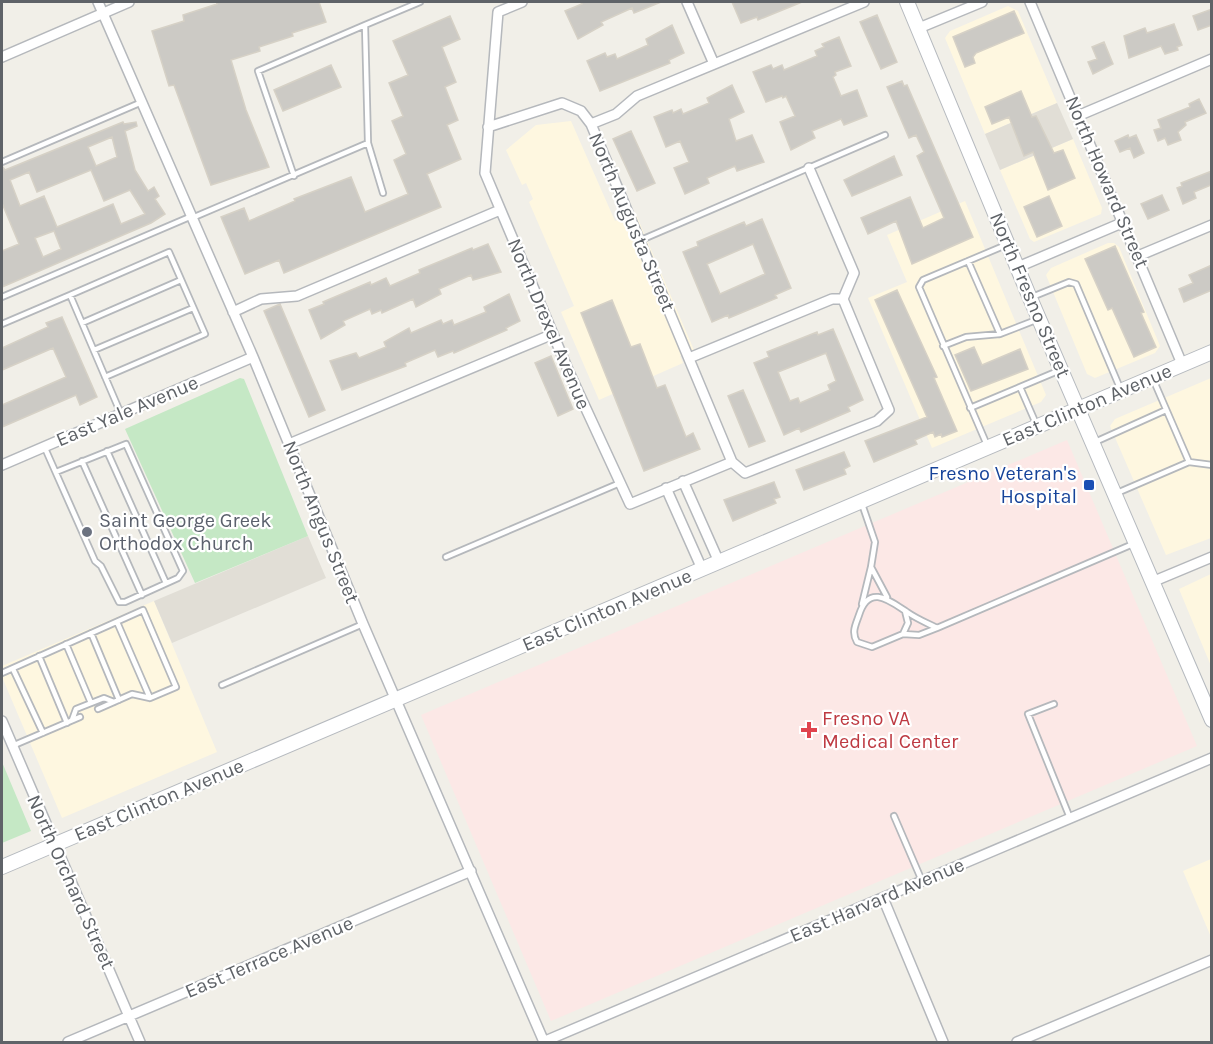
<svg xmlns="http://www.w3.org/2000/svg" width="1213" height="1044" font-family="Karla,sans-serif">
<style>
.commercial{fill:#fef7e0}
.education{fill:#e1ded6}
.medical{fill:#fce8e6}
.green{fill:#c5e8c5}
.building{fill:#cccac5;stroke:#d6d1c6;stroke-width:1.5;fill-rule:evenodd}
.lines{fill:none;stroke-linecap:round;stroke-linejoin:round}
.lane-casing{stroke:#b5b8bc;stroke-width:8}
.street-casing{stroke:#b5b8bc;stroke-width:12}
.secondary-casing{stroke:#b6babf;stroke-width:16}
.lane{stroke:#fff;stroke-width:4.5}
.street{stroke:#fff;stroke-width:9}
.secondary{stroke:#fff;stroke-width:14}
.transit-dot{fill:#1a4fb4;stroke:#fff;stroke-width:2}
.worship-dot{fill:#6b7280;stroke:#fff;stroke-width:2}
.health-dot{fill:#e0444e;stroke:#fff;stroke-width:2}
.labels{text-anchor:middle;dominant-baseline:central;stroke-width:4.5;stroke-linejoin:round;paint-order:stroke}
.street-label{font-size:20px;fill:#5f6368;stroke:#fff}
.transit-label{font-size:20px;fill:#164399;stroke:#fff;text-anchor:end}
.worship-label{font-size:20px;fill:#5b616d;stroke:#fff;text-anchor:start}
.health-label{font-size:20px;fill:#be3a42;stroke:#fff;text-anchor:start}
</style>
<rect width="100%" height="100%" fill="#f1efe8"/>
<!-- commercial -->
<path class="commercial" d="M1008 6 1018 11 1057 103 985 134 945 38 950 31Z
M571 121 615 221 635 212 694 350 680 356 683 363 599 400 561 312 574 306 529 202 533 199 526 183 522 185 506 150 536 125Z
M1073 139 1102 208 1101 214 1034 242 1030 239 1000 170Z
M965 201 1046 395 1041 402 932 448 868 298 907 282 887 235Z
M1108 243H1114L1119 247 1160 346 1155 353 1095 378 1087 374 1046 275 1051 268Z
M1211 378V538L1166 555 1110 426 1115 419Z
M1211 574V666L1179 589Z
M154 601 217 752 62 818 2 677V666Z
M1211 859V937L1183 871Z"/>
<!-- education -->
<path class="education" d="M1057 103 1073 139 1000 170 985 134Z
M308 536 326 578 172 643 154 601Z"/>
<!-- medical -->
<path class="medical" d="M1067 440 1197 746 551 1021 421 715Z"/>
<!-- green -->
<path class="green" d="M240 378 244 379 308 536 195 583 125 429Z
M2 762 31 831 2 843Z"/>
<!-- building -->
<path class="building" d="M216 2H319L326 22 292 33 293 36 259 47 260 51 231 60 246 110 269 167 211 185 174 85 169 86 152 31 184 21 183 15 217 4Z
M580 2H661L634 13 632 8 601 22 603 25 578 39 565 11 582 4Z
M732 2H802L758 20 757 17 741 23Z
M1212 9V25L1198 30 1193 16Z
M1014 11 1024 33 976 53 973 57 975 63 965 67 953 37Z
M877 15 897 62 881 69 860 22Z
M450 16 460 39 442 47 456 82 445 87 458 120 447 125 461 159 427 174 441 207 284 273 279 260 245 274 221 217 244 208 249 221 295 201 294 199 351 177 365 212 408 194 394 160 406 154 392 121 403 116 389 83 408 75 393 41Z
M1174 24 1182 45 1177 47 1178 50 1165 54 1161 46 1129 58 1124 36 1145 28 1147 33Z
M672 25 684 53 669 60 670 63 600 91 587 61 605 53 607 57 615 54 617 59 648 45 646 39Z
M839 37 851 66 835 72 836 75 833 77 841 96 857 90 867 116 844 125 841 119 812 131 815 138 791 150 780 122 795 116 786 96 783 98 782 96 766 102 753 72 771 65 773 69 782 65 784 70 817 56 815 51 824 47 822 44Z
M1104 42 1113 64 1093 74 1088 62 1097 59 1092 47Z
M331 65 341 87 283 111 274 90Z
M902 81 904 86 907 85 973 237 912 264 896 221 868 234 861 218 910 197 923 228 944 218 917 156 924 152 916 135 909 138 887 87Z
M732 85 744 112 729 119 736 141 752 135 764 162 737 171 735 166 707 178 709 183 685 194 674 168 689 162 680 141 666 147 654 117 672 110 673 113 681 109 683 114 709 103 707 98Z
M1021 91 1032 117 1036 116 1054 153 1063 150 1075 178 1048 190 1033 152 1024 156 1009 117 992 124 985 107Z
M1199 99 1206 113 1185 122 1186 125 1178 132 1181 140 1168 145 1165 138 1158 141 1154 130 1161 128 1158 120 1190 107 1189 104Z
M123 122 124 124 136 122 137 126 125 131 135 170 148 191 154 187 159 196 155 199 165 214 151 223 2 287V251L19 244 2 203V166L5 170ZM112 137 117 157 96 166 88 147ZM91 170 104 201 130 190 145 214 121 224 113 204 57 227 44 196 20 206 10 180 29 172 37 192ZM54 231 61 249 43 257 35 238Z
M631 131 655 183 637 191 613 139Z
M1128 135 1129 138 1136 135 1144 153 1134 158 1130 148 1120 152 1115 141Z
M894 156 902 175 852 196 844 180Z
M1212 171 1211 185 1194 192 1196 198 1183 204 1177 188 1182 186 1181 183Z
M1162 195 1169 210 1148 219 1141 204Z
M1049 196 1062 226 1037 237 1024 207Z
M762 219 791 288 775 295 777 298 729 318 728 315 712 322 683 252 698 246 697 242 744 222 746 226ZM753 244 765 274 720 294 707 264Z
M488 244 501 272 473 280 471 275 439 289 441 294 416 307 413 299 382 313 381 310 372 314 370 309 343 321 345 325 321 339 309 310 324 304 323 302 370 282 371 285 386 278 390 286 420 273 419 270 472 248 473 250Z
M1115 246 1144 312 1141 313 1156 347 1134 357 1112 308 1108 310 1085 259Z
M1212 265V290L1184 302 1179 289 1193 283 1189 275Z
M897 290 937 377 934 378 957 431 942 437 941 434 935 437 933 432 915 440 917 444 874 462 865 441 927 417 875 300Z
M509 294 520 321 506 328 507 330 454 353 453 351 438 357 435 350 405 363 406 366 342 390 330 361 356 353 359 358 386 347 384 342 409 328 411 333 441 320 443 324 452 320 454 325 486 312 484 307Z
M612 300 631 347 640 344 657 388 665 385 686 437 693 433 700 449 644 471 581 313Z
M280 304 325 410 309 417 264 311Z
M62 317 97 397 80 405 76 395 2 427V405L66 377 53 348 2 370V348L48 327 46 323Z
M833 329 863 400 848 407 850 411 801 432 799 428 784 435 754 363 769 357 767 352 817 332 818 335ZM826 353 836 381 828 385 830 390 800 403 798 398 790 401 778 372Z
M974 347 982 365 1020 349 1028 369 971 391 955 355Z
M551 356 573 409 558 416 535 363Z
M743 390 765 441 749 447 728 396Z
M844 452 850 466 844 469 846 474 804 490 796 470Z
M774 482 780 497 774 499 776 503 733 521 724 500Z"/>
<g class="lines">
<defs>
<path id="lane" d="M368 143 383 193
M2 162 142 102
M294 176 258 71 365 25
M192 218 368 143 365 25 420 2
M641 240 885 135
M968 261 1000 334
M70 295 169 252 205 334 105 377
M2 297 192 216
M1032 297 1069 282 1076 284 1120 388
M82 323 181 280
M2 324 70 295 121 414
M943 346 966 337 1000 334 1036 320
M94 350 193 308
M1153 379 1189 462
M1020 387 1037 426
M970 408 1058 371
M1095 442 1166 410
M987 445 919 287 923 280 1006 245
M44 446 95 561 101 566 119 602H125L178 578 183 571 126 444 56 472
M107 451 166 583
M82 461 142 595
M1117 493 1189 462 1212 465
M862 504 875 542 871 567
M446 557 620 483
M862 604 871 567 887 597
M117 622 150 698
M937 628 1133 544
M91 633 119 700
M903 634 919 635 937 628C927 623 917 619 907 612 890 601 869 583 859 615 856 624 851 632 857 642L872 647 903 634 908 623 905 611
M66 644 91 703
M39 656 67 723
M13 669 43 733
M2 673 143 610 176 687 150 698 132 694 98 709
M222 685 363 624
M1054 704 1028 714 1070 818
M72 720 76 709 104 698 114 702
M12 746 80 717
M894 816 922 881"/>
<path id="street" d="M98 2 253 357 363 624 544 1042
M522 2 498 12 485 173 569 372 630 504 732 462 591 124 616 114 637 96 864 2
M687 2 714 64
M1030 2 1182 364
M919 28 982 2
M2 57 129 2
M1080 115 1212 59
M488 127 562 103 581 111 591 124
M1138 256 1212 225
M1018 267 1124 222
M233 312 261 299 297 296 500 210
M689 358 832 299H843
M289 444 553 334
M732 462 745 473 877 421 889 410 843 299 854 273 809 168
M2 465 253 357
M683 481 719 562
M666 488 702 569
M1152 582 1212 557
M2 721 140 1042
M883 898 943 1042
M68 1042 471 871
M543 1042 1212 758
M1017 1042 1212 960"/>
<path id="secondary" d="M907 2 1030 298 1212 720
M2 867 1212 352"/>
</defs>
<!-- lane casing -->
<use href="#lane" class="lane-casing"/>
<!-- street casing -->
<use href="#street" class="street-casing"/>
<!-- secondary casing -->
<use href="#secondary" class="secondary-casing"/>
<!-- lane -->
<use href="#lane" class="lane"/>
<!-- street -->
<use href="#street" class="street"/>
<!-- secondary -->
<use href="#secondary" class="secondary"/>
</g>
<!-- markers -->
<rect class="transit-dot" x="1083" y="479" width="12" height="12" rx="3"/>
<circle class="worship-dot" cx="87" cy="532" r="6"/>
<path class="health-dot" d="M806 721h6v6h6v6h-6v6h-6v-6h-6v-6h6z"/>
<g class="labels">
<!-- street labels -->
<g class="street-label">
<text transform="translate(1107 182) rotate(67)">North Howard Street</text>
<text transform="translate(632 222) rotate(67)">North Augusta Street</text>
<text transform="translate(1030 295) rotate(67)">North Fresno Street</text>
<text transform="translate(549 324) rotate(67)">North Drexel Avenue</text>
<text transform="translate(1087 405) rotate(-23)">East Clinton Avenue</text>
<text transform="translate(127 411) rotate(-23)">East Yale Avenue</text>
<text transform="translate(321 522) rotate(68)">North Angus Street</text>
<text transform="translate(607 610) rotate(-23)">East Clinton Avenue</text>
<text transform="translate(159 800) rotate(-23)">East Clinton Avenue</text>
<text transform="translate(71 882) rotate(66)">North Orchard Street</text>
<text transform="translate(877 900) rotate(-23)">East Harvard Avenue</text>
<text transform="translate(269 957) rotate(-23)">East Terrace Avenue</text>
</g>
<!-- transit labels -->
<g class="transit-label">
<text x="1077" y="473">Fresno Veteran's<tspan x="1077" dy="23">Hospital</tspan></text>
</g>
<!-- worship labels -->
<g class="worship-label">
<text x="99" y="520">Saint George Greek<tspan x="99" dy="23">Orthodox Church</tspan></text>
</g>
<!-- health labels -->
<g class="health-label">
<text x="822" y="718">Fresno VA<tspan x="822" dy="23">Medical Center</tspan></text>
</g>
</g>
<!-- border -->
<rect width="1213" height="1044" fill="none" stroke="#5f6368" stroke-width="6"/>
</svg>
